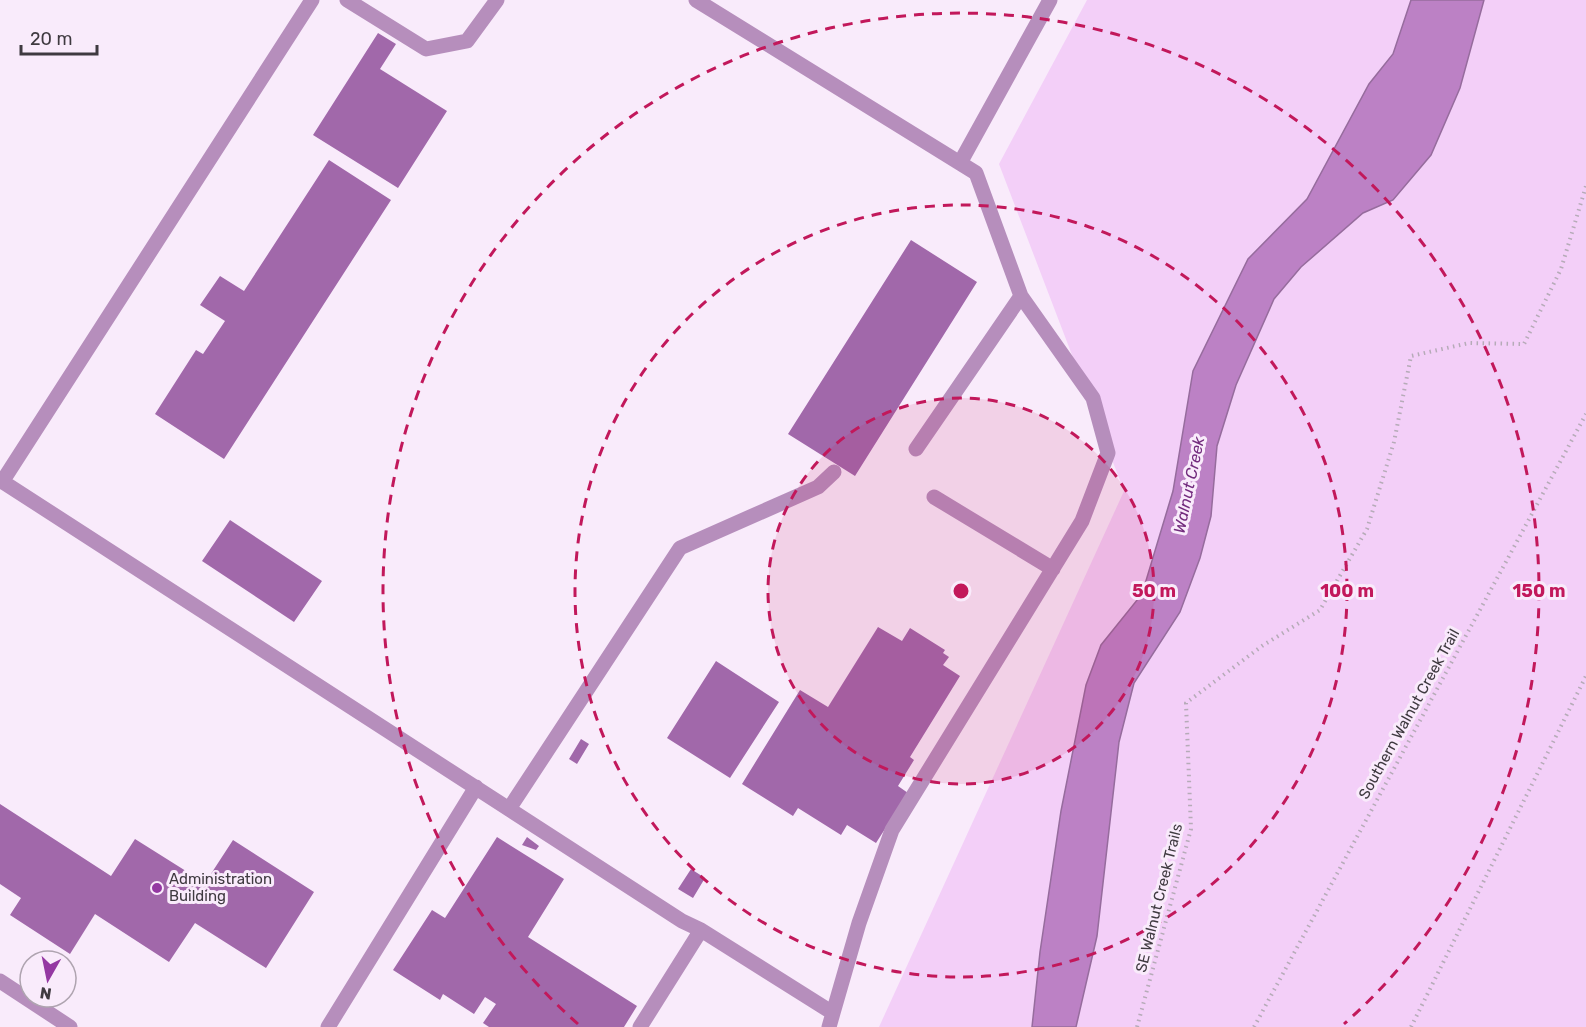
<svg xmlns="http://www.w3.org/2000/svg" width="1586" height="1027" font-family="Rubik,sans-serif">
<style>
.green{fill:#f3cff8}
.water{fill:#bc81c5;stroke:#966c9d;stroke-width:1.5}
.building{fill:#a168aa}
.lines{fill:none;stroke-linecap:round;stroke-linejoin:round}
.path{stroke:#b6abb8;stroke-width:4;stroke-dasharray:1.5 4.5;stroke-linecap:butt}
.minor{stroke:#b68ebc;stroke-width:15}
.ring{fill:none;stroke:#c2185b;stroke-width:3;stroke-dasharray:10 8}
.poi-dot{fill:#9438a2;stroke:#f9ebfb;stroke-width:2}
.labels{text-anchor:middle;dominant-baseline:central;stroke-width:6;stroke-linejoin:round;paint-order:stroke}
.street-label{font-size:15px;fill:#3f3a40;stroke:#f9ebfb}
.poi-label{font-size:15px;fill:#3f3a40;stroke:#f9ebfb;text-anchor:start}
.water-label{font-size:16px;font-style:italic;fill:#732c7e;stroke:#f9ebfb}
.centre{fill:#c2185b;stroke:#f9ebfb;stroke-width:3}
.ring-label{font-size:18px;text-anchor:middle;font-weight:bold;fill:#c2185b;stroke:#f9ebfb;stroke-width:6;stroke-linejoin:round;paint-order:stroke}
</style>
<rect width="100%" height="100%" fill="#f9ebfb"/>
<!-- green -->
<path class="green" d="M1087 0H1586V1027H879L1124 491 999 164Z"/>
<!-- water -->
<path class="water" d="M1411 0H1484L1460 88 1431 155 1393 200 1363 213 1301 267 1274 299 1236 385 1217 446 1211 516 1200 558 1180 612 1134 683 1119 742 1097 936 1076 1027H1032L1040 952 1061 811 1086 685 1101 645 1142 594 1173 491 1193 371 1248 259 1307 199 1369 84 1393 54Z"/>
<!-- building -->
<path class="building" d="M378 33 396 44 380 69 447 111 398 188 313 135Z
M329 160 391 200 224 459 155 414 196 350 203 354 225 321 200 305 220 276 244 291Z
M911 240 977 282 855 476 788 434Z
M230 520 322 581 294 622 202 561Z
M878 627 902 641 910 628 945 650 943 653 949 657 943 665 960 676 910 757 914 760 898 786 908 793 876 843 847 825 841 835 798 808 793 816 742 784 800 690 828 707Z
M716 661 779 702 730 778 667 738Z
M581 739 589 744 577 764 569 759Z
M0 804 111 876 135 839 205 883 233 840 314 892 266 968 195 923 169 962 95 914 70 954 10 915 21 898 0 884Z
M497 837 564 879 528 937 637 1006 624 1027H489L483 1023 496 1004 485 997 474 1014 443 994 440 1000 393 970 432 910 445 918Z
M527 837 539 846 536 850 522 845Z
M691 869 705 878 693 898 678 889Z"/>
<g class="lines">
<!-- path -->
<path class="path" d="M1137 1027 1191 829 1186 703 1262 646 1320 610 1367 529 1394 442 1411 356 1469 343 1524 344 1561 269 1586 186
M1254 1027 1586 414
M1411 1027 1586 676"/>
<!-- minor -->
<path class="minor" d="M347 0 426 49 467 41 497 0
M696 0 976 173 1021 296 1093 398 1108 453 1082 521 892 830 859 923 833 1013
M960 163 1050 0
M916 449 1021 296
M0 480 682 921 701 930 833 1013 829 1027
M2 482 312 0
M934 497 1053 569
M509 809 680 548 818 487 834 472
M0 981 70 1027
M328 1027 476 787
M640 1027 701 930"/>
</g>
<!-- distance rings -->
<circle cx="961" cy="591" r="193" fill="#c2185b" fill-opacity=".12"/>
<g class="ring">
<circle cx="961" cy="591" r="193"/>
<circle cx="961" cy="591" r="386"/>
<path d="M578 1024A578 578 0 1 1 1344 1024"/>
</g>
<!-- markers -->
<circle class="poi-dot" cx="157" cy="888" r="6"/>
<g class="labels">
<!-- street labels -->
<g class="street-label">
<text transform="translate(1409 714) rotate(-61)">Southern Walnut Creek Trail</text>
<text transform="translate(1159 898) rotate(-76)">SE Walnut Creek Trails</text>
</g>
<!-- poi labels -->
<g class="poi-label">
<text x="169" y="879">Administration<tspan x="169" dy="17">Building</tspan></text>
</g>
<!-- water labels -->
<g class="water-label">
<text transform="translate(1189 485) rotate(-78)">Walnut Creek</text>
</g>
</g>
<circle cx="961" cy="591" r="9" class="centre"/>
<g class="ring-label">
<text x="1154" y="597">50 m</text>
<text x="1347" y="597">100 m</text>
<text x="1539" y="597">150 m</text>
</g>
<!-- north arrow -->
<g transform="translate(48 979) rotate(189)"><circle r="28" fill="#f9ebfb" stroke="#afa4b0" stroke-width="1.5"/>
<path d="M0-4.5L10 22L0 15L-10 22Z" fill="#9438a2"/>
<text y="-9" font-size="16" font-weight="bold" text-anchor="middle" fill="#3f3a40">N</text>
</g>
<!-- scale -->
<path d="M21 45v9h76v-9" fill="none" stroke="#3f3a40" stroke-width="3"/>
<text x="30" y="45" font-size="18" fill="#3f3a40" stroke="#f9ebfb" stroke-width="4.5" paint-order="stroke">20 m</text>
</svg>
